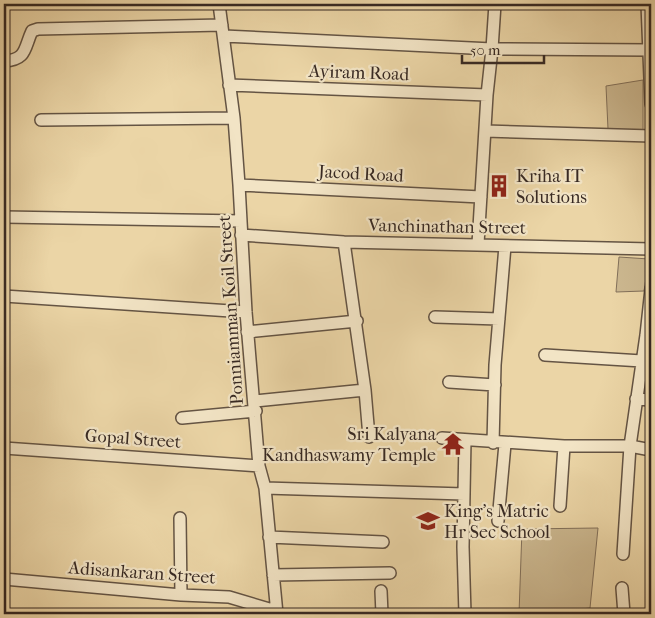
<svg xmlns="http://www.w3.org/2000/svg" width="655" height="618" font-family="'IM FELL French Canon',serif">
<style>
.green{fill:#ccb890;stroke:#82705a}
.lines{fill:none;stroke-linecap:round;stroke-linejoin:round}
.minor-casing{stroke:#645444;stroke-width:14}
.minor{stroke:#f2e4c5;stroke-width:11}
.labels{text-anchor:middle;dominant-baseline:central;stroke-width:4.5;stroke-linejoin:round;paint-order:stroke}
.street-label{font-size:18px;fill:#372923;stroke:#f2e4c5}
.poi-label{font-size:18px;fill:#372923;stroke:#f2e4c5;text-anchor:start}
</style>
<rect width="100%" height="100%" fill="#ebd5a6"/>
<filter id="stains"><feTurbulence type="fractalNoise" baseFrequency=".004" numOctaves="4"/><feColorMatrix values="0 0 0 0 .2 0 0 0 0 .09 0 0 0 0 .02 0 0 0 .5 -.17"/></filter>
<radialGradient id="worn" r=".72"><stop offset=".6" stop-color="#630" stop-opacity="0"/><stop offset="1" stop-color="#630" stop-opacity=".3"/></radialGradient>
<!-- green -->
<path class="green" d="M643 80V130L608 129 606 86Z
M619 257 649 259 644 291 616 292Z
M598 528 590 608 561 611V614H519L522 529Z"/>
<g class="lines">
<defs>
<path id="minor" d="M219 4 234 118 239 185 246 312 259 466 265 488 277 614
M647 4 651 104
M224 36 492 49 649 50
M4 61C27 60 24 48 32 31L38 29 222 25
M229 85 487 95
M41 120 234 118
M485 131 651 136
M239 185 481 197
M4 217 241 221
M241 235 344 242 651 249
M478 244 487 95 492 49 495 4
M4 296 246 312
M435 317 499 319
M247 332 357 321
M545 355 642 361
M449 382 495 385
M365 390 369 437
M636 399 651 400
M255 401 365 390 344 242
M182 418 256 411
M442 438 564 446H630L651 450
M465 440 463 547 465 614
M493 443 495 365 505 246
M4 448 259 466
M265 488 464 494
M560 506 564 446
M180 518 181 595
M498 521 505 444
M269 537 383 542
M623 554 630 446 646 335 651 289
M273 575 390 573
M4 579 181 595 229 597 276 611
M622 588 624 614
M381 591 382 614"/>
</defs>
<!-- minor casing -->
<use href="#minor" class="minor-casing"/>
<!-- minor -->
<use href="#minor" class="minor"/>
</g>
<!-- icons -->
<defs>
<symbol id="building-bare" viewBox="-9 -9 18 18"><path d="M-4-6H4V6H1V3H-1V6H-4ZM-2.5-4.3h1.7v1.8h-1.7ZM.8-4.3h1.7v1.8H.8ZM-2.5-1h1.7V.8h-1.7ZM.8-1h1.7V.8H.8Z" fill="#8f2418" stroke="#f2e4c5" stroke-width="2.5" paint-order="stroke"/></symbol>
<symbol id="temple-bare" viewBox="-9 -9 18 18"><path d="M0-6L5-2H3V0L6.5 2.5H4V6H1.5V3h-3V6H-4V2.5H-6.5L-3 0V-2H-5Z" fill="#8f2418" stroke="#f2e4c5" stroke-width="2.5" paint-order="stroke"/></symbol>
<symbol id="school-bare" viewBox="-9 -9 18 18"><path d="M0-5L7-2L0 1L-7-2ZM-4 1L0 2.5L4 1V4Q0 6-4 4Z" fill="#8f2418" stroke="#f2e4c5" stroke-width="2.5" paint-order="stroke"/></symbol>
</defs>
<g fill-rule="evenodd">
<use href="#building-bare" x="483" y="170" width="32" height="32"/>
<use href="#temple-bare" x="437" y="428" width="32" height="32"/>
<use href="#school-bare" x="412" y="505" width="32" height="32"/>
</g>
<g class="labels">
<!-- street labels -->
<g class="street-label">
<text transform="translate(359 73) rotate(2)">Ayiram Road</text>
<text transform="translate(361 174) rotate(3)">Jacod Road</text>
<text transform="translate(447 227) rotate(1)">Vanchinathan Street</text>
<text transform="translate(231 310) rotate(-94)">Ponniamman Koil Street</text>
<text transform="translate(133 439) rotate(4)">Gopal Street</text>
<text transform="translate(142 573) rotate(4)">Adisankaran Street</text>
</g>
<!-- poi labels -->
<g class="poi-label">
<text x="516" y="176">Kriha IT<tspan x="516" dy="21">Solutions</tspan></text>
<text x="436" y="434" text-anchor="end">Sri Kalyana<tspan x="436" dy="21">Kandhaswamy Temple</tspan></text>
<text x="444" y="511">King's Matric<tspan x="444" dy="21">Hr Sec School</tspan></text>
</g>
</g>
<!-- margin -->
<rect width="655" height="618" fill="none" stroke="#ebd5a6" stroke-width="20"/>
<rect x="5" y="5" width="645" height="608" fill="none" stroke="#372923" stroke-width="2.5"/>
<rect x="10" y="10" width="635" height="598" fill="none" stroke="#372923"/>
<!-- scale -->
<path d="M462 55v8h82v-8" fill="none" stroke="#372923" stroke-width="2.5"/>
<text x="470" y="55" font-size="15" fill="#372923" stroke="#f2e4c5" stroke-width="4" paint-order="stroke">50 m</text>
<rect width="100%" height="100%" filter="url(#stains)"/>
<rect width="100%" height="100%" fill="url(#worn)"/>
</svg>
